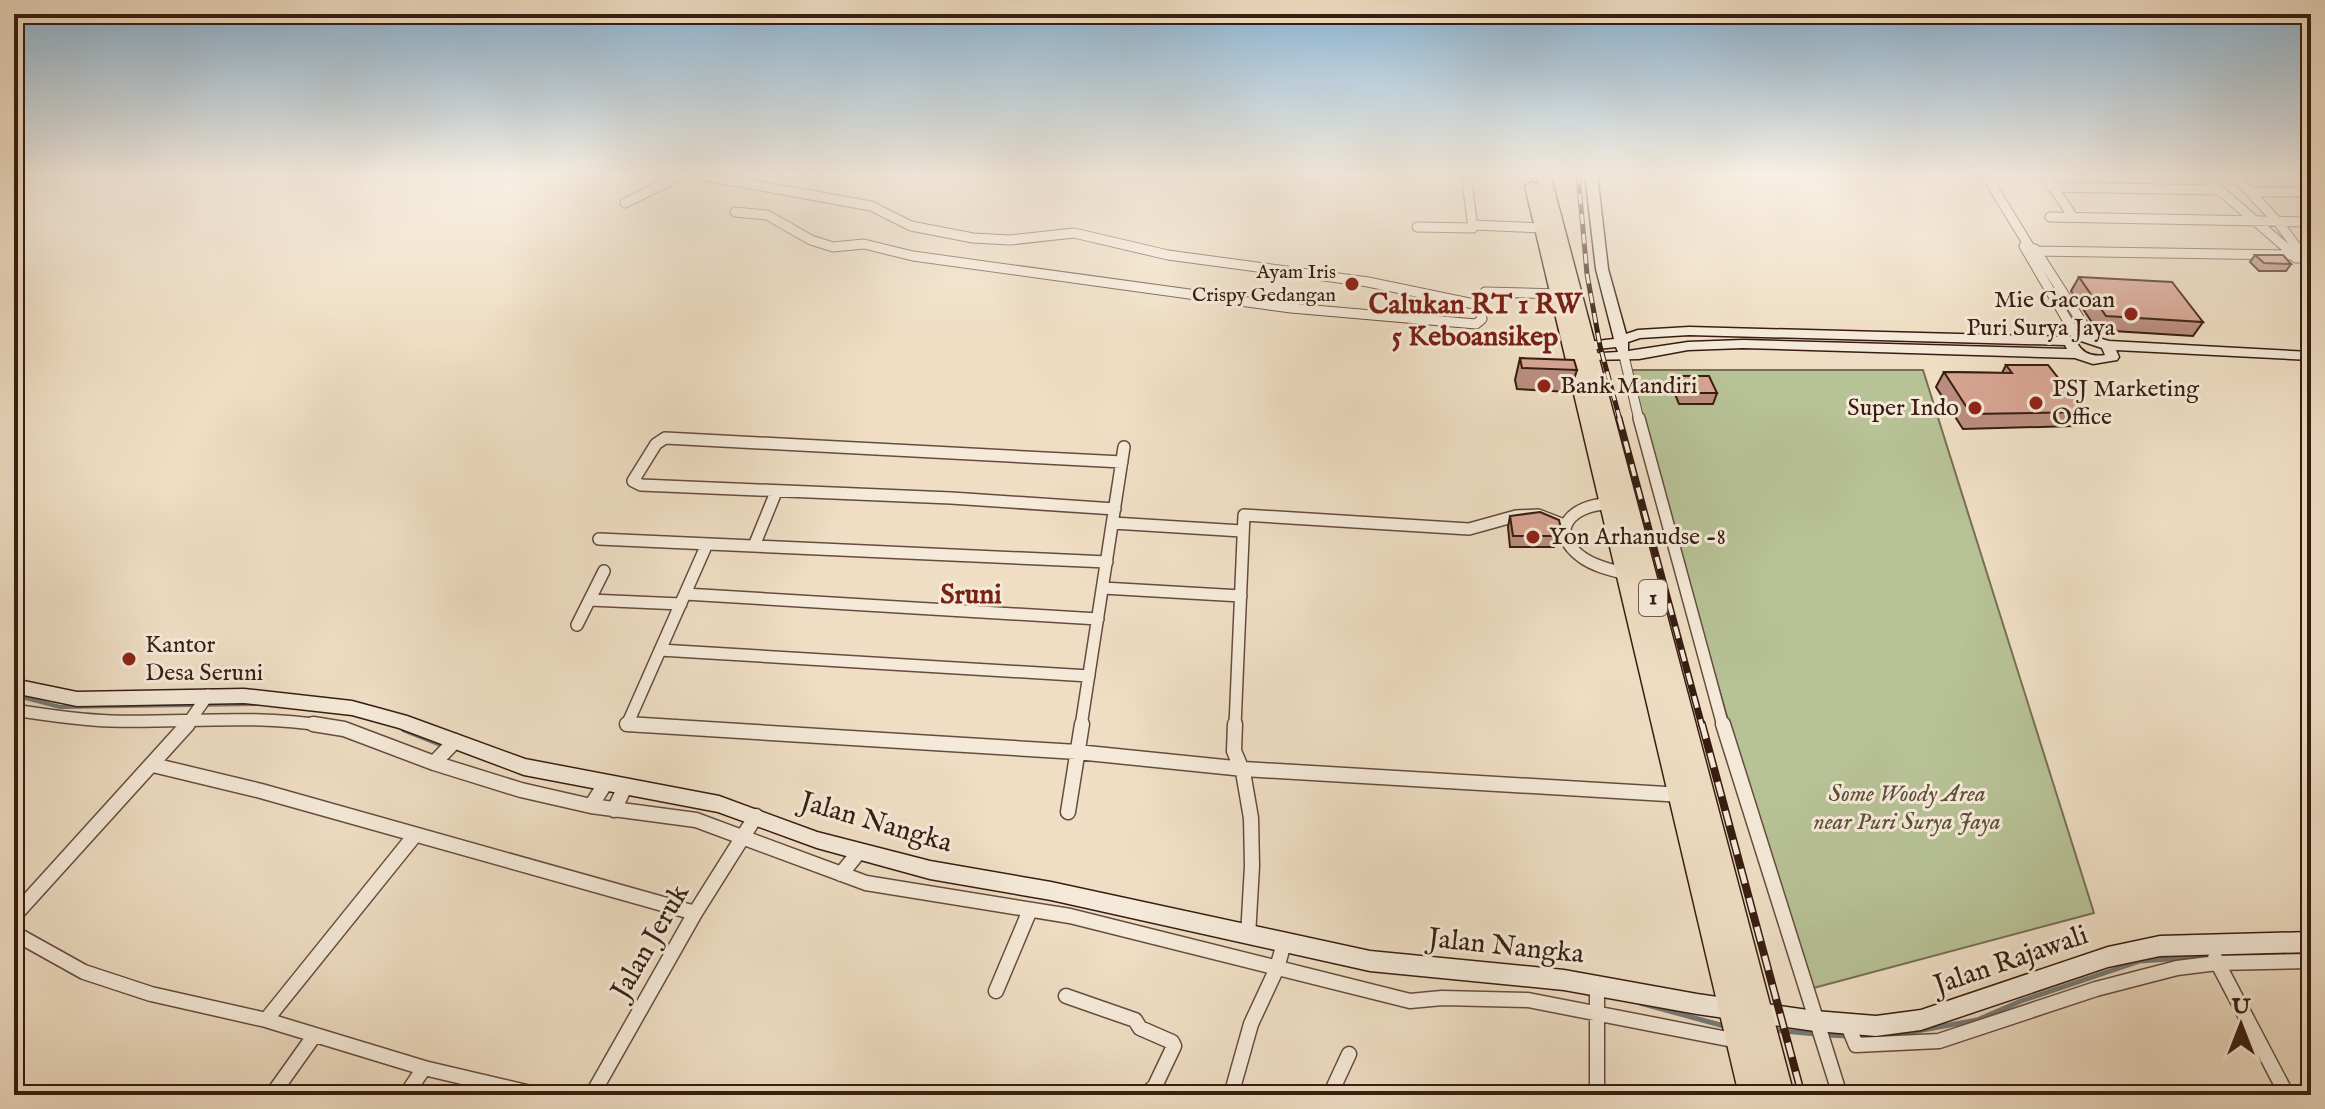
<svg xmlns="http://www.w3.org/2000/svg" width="2325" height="1109" font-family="'IM FELL English',serif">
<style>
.green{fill:#b7c296;stroke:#786f54;stroke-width:2}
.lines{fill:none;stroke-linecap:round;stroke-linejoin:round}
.stream-far1{stroke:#757a79;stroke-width:4}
.stream{stroke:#757a79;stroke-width:5}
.street-far2-casing{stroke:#664c3e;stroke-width:11}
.street-far1-casing{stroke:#664c3e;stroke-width:14}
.street-casing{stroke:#664c3e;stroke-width:17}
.secondary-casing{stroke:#381c11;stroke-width:3}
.highway-casing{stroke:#381c11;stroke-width:3}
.street-far2{stroke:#f5ead9;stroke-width:9}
.street-far1{stroke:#f5ead9;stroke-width:11}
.street{stroke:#f5ead9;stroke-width:14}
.secondary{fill:#f5ead9;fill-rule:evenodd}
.highway{fill:#efdec4;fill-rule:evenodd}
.rail-far2-casing{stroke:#381c11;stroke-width:5}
.rail-far1-casing{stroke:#381c11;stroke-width:7}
.rail-casing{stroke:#381c11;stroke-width:8}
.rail-far2{stroke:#f5ead9;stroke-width:3;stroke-dasharray:10;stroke-linecap:butt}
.rail-far1{stroke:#f5ead9;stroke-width:4;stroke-dasharray:12;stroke-linecap:butt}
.rail{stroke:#f5ead9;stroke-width:5;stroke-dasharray:15;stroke-linecap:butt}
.wall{fill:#ba8e7f;stroke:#381c11;stroke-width:2}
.building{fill:#d8a594;stroke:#381c11;stroke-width:2}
.poi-dot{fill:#8f2418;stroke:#f5ead9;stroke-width:3}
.labels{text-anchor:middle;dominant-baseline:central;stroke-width:6;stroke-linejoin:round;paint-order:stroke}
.far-poi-label{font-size:20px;fill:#381c11;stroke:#f5ead9;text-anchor:end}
.shield{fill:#f5ead9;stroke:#715a4d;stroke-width:2}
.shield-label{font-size:22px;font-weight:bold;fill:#381c11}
.poi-label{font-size:24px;fill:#381c11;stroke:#f5ead9;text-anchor:start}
.park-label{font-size:24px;font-style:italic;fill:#5e4e39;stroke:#f5ead9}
.quarter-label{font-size:28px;font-weight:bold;fill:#7a1f14;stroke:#f5ead9}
.near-street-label{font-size:28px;fill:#381c11;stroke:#f5ead9}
</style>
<rect width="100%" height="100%" fill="#efdec4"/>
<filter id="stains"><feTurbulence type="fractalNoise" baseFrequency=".0025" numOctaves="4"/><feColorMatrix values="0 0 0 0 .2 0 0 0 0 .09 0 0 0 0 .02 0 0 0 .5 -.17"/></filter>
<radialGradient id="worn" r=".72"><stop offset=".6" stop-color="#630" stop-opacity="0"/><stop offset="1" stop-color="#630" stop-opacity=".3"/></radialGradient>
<!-- green -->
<path class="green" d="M1627 370H1923L2094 913 1806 990Z"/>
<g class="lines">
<!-- stream-far1 -->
<path class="stream-far1" d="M14 695 60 707 258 704"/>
<!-- stream -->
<path class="stream" d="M404 730 444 746
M2248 954 2311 953
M1640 1003 1724 1026
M1773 1030 1816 1034
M1825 1035 1848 1036
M1857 1037 1906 1033 1977 1020 2021 1001 2140 961 2240 954"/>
<defs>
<path id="street-far2" d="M694 174 871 206 911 226 973 238 1010 240 1074 233 1168 255 1368 282 1479 305
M1985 174 2029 246
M2044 174 2073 217
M2201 174 2291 252
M2233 174 2278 222 2301 253
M2052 187 2219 190
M2250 192H2311
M625 203 684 174
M735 212 767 215 811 240 833 247 864 244 913 256 1291 308 1476 324 1482 319 1479 305 1485 292 1558 294
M2050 217 2311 222
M1473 225 1542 228
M1417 227 1473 228 1466 174
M2035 251 2291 255
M2291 252 2308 258H2296Z
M2077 337 2024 246 2035 249 2092 338
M1624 356 1639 420"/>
<path id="street-far1" d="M1639 418 1723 726
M1609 504C1573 504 1545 531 1583 558 1596 567 1612 570 1626 574
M1115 509 951 498 641 485 633 481 656 444 665 438 1122 462
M1113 523 1242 531
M599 539 1107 562
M754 546 776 492
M1103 588 1241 596
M685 594 1098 619
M590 600 681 604
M577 625 604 571
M660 650 1089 676
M14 710C46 715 78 720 111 721 183 723 254 714 325 726
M186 726 208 695
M643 726 627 725 707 544
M1081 726 1124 447
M1235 726 1244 515 1469 529 1516 516 1538 515 1564 525"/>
<path id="street" d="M313 724 344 729 434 763 521 790 591 806 696 820 866 883 1070 916 1410 1001 1442 998 1528 1000 1738 1041
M627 724 1077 752 1244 769 1683 795
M1235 724 1234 751 1243 772 1251 818 1252 866 1248 936
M1723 724 1840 1095
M434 763 455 741
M153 765 261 791 695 913
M591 806 605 784
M614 810 625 787
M1068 812 1082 724
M841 874 859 852
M14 916 188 724
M14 933 84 972 151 994 266 1020 424 1068 539 1095
M2215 958 2287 1095
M1597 986V1095
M996 991 1030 910
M1066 996 1135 1020 1140 1028 1172 1042 1174 1046 1155 1086 1145 1095
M266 1020 415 835
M1847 1023 1856 1045 1939 1041 2096 989 2177 968 2217 963 2311 961
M272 1095 314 1036
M406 1095 424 1068
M592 1095 695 913 756 816
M1231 1095 1251 1024 1277 968 1284 943
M1330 1095 1349 1054"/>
<path id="secondary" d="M1585 174H1597L1608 269 1626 334 1638 330 1689 327 2069 337 2081 333 2109 341 2311 352V360L2116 350 2119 357 2117 360 2093 364 2075 358 1743 348 1688 350 1639 359 1585 360V354L1618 352 1616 347 1588 350 1581 346 1588 342 1614 339 1596 269ZM1689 335 2065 345 2067 349 1743 340 1688 342 1628 351V342L1640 338ZM2081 341 2102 348 2105 355C2093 357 2083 354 2077 343Z
M14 679 77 692 244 689 352 701 407 716 525 759 719 796 817 832 930 861 1051 882 1370 951 1564 970 1697 994 1815 1011 1876 1016 1921 1010 2108 947 2160 936 2311 932V952L2160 956 2108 967 1921 1030 1876 1036 1815 1031 1697 1014 1564 990 1370 971 1051 900 930 879 817 848 718 812 524 775 399 728 352 715 244 703 77 706 14 693Z"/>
<path id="highway" d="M1536 174H1550L1794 1095H1739L1525 186 1532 182 1539 185Z"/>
</defs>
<!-- street-far2 casing -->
<use href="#street-far2" class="street-far2-casing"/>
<!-- street-far1 casing -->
<use href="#street-far1" class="street-far1-casing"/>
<!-- street casing -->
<use href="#street" class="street-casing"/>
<!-- secondary casing -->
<use href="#secondary" class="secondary-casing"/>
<!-- highway casing -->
<use href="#highway" class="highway-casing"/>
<!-- street-far2 -->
<use href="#street-far2" class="street-far2"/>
<!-- street-far1 -->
<use href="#street-far1" class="street-far1"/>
<!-- street -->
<use href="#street" class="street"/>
<!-- secondary -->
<use href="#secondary" class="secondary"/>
<!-- highway -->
<use href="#highway" class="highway"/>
<defs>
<path id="rail-far2" d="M1578 174 1587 274 1600 346 1620 420"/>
<path id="rail-far1" d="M1619 418 1702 726"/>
<path id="rail" d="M1702 724 1802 1095"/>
</defs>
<!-- rail-far2 casing -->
<use href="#rail-far2" class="rail-far2-casing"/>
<!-- rail-far1 casing -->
<use href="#rail-far1" class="rail-far1-casing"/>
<!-- rail casing -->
<use href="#rail" class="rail-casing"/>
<!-- rail-far2 -->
<use href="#rail-far2" class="rail-far2"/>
<!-- rail-far1 -->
<use href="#rail-far1" class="rail-far1"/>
<!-- rail -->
<use href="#rail" class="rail"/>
</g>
<!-- wall -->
<path class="wall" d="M2255 255 2291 264 2286 271H2259L2250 262Z
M2079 277 2203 322 2193 336 2097 330 2071 291Z
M1520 358 1577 370 1570 392 1517 389 1515 380Z
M2006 365 2085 412 2075 426 1963 429 1936 387 1944 372 2002 373Z
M1676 376 1717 393 1713 404H1679L1672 387Z
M1510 516 1562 533 1558 544H1555L1554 547H1510L1508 527Z"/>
<!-- building -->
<path class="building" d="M2255 255H2283L2291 264 2264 263Z
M2079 277 2172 282 2203 322 2106 316Z
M1520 358 1574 360 1577 370 1522 368Z
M2006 365H2048L2085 412 1971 414 1944 372 2012 373Z
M1676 376H1709L1717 393H1683Z
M1540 512 1559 520 1562 533H1556L1557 536H1513L1510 516Z"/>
<!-- sky -->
<linearGradient id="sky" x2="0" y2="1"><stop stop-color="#8ab6d7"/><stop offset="0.53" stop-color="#f8f0e4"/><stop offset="1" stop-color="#f8f0e4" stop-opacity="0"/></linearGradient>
<rect width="2325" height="329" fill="url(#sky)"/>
<!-- markers -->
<g class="poi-dot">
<circle cx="1352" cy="284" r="8"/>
<circle cx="2131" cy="314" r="8"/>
<circle cx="1544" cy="386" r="8"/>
<circle cx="2036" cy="403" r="8"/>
<circle cx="1975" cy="408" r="8"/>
<circle cx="1533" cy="537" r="8"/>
<circle cx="129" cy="659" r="8"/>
</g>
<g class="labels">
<!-- far-poi labels -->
<g class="far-poi-label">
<text x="1336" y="272">Ayam Iris<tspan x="1336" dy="23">Crispy Gedangan</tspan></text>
</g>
<!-- shield labels -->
<rect class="shield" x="1639" y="580" width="28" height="36" rx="6"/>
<g class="shield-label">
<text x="1653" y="598">1</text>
</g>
<!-- poi labels -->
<g class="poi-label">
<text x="2115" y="300" text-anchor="end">Mie Gacoan<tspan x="2115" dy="28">Puri Surya Jaya</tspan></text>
<text x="1560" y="386">Bank Mandiri</text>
<text x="2052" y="389">PSJ Marketing<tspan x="2052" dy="28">Office</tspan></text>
<text x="1959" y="408" text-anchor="end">Super Indo</text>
<text x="1549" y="537">Yon Arhanudse -8</text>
<text x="145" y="645">Kantor<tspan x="145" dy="28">Desa Seruni</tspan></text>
</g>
<!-- park labels -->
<g class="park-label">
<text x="1907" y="794">Some Woody Area<tspan x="1907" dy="28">near Puri Surya Jaya</tspan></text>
</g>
<!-- quarter labels -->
<g class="quarter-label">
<text x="1475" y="305">Calukan RT 1 RW<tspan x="1475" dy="32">5 Keboansikep</tspan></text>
<text x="971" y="595">Sruni</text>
</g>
<!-- near-street labels -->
<g class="near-street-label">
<text transform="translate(876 823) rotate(16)">Jalan Nangka</text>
<text transform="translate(651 942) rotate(-60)">Jalan Jeruk</text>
<text transform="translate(1506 947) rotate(6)">Jalan Nangka</text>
<text transform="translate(2011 961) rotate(-19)">Jalan Rajawali</text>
</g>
</g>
<!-- margin -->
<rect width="2325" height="1109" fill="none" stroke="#efdec4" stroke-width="48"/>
<rect x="16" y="16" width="2293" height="1077" fill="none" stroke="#381c11" stroke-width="4"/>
<rect x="24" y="24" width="2277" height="1061" fill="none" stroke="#381c11" stroke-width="2"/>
<!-- north arrow -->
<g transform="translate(2241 1025)" stroke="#f5ead9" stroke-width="6" paint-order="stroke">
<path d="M0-6L14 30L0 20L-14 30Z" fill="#381c11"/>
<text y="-12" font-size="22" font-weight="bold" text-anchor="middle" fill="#381c11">U</text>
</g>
<rect width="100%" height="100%" filter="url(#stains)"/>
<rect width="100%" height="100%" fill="url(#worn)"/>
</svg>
